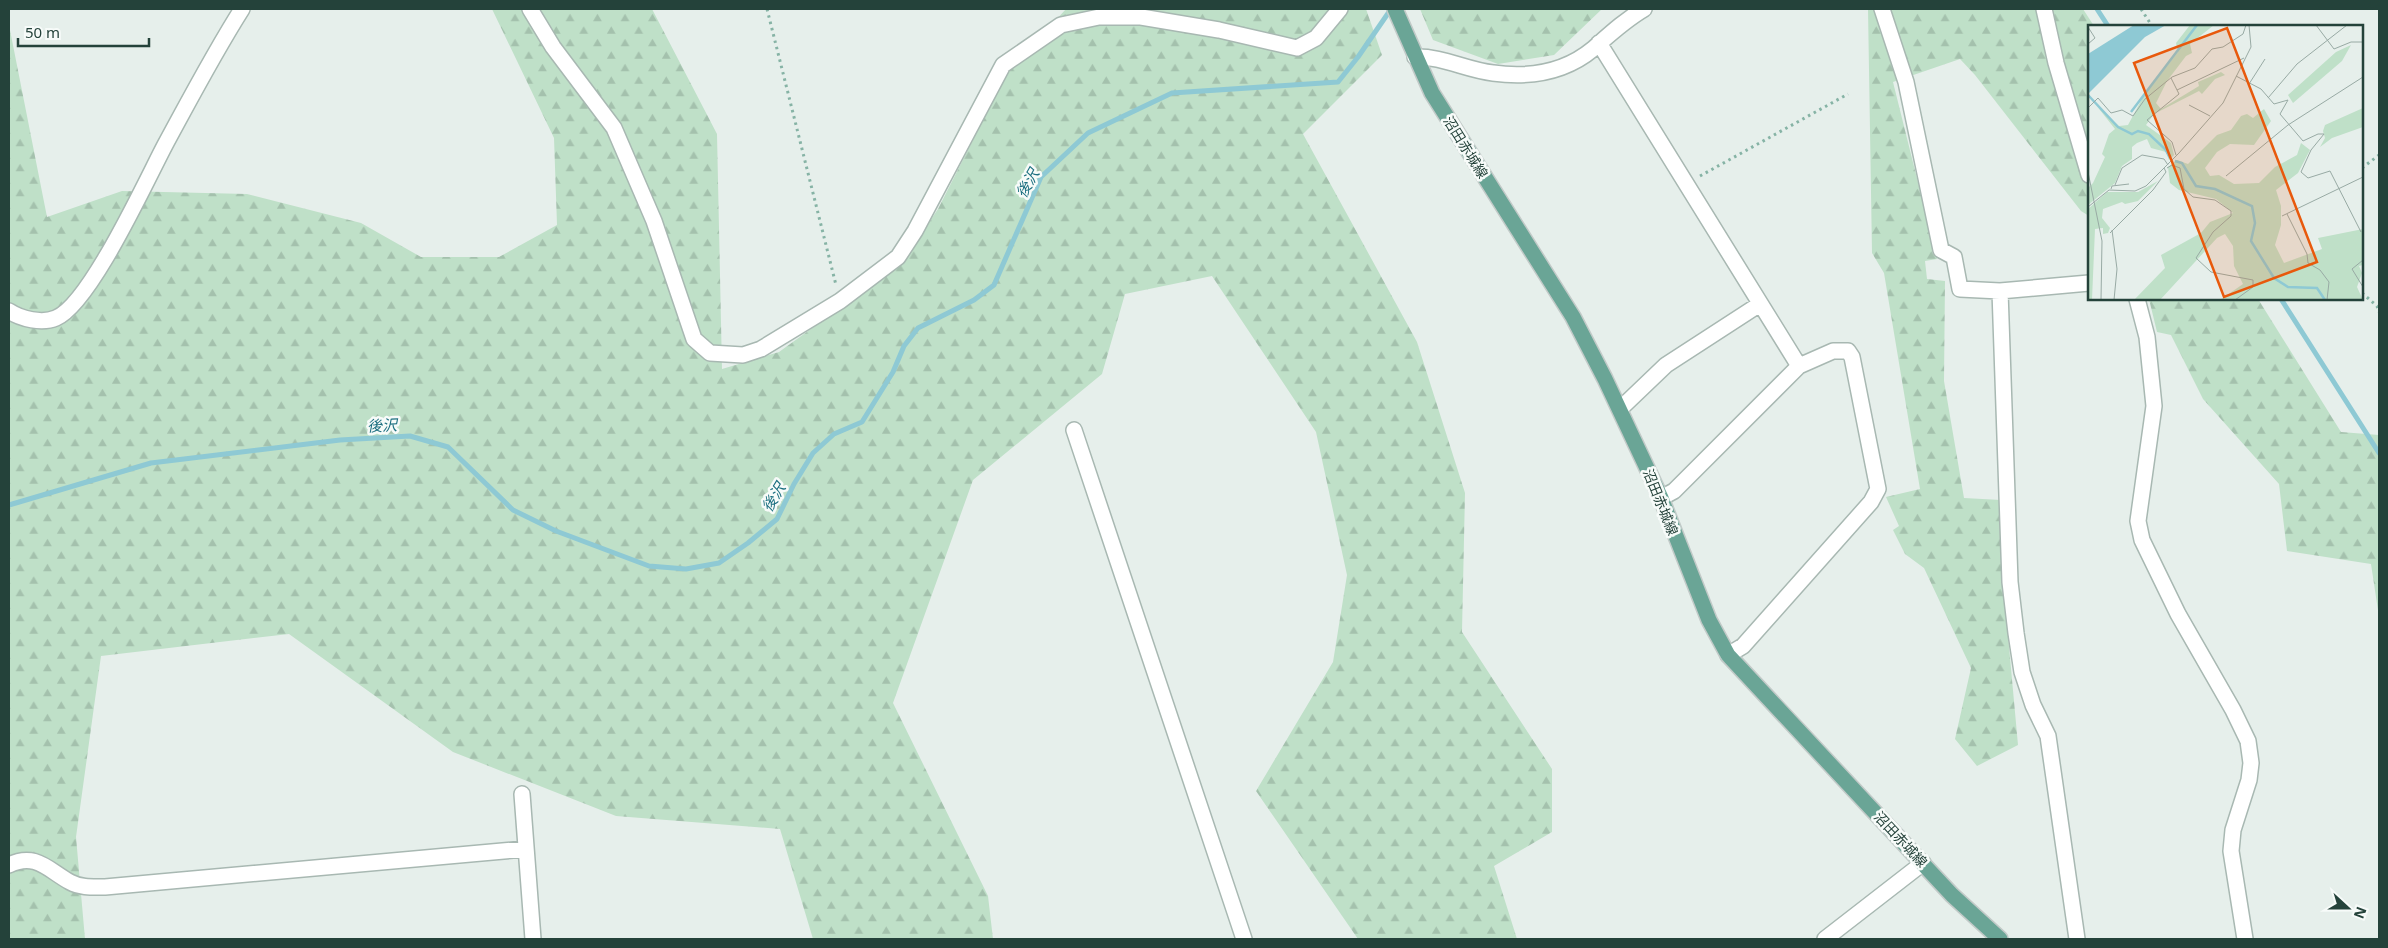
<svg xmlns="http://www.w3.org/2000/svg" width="2388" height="948" font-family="'Noto Sans','Noto Sans JP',sans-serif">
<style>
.forest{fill:url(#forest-firs)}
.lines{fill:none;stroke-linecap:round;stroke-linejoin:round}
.stream{stroke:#8ec9d4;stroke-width:5}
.minor-casing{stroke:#a8b8b2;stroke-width:18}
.major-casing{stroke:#c2cac8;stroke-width:18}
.path{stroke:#86b3a5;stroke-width:3;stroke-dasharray:2.5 4;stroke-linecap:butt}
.minor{stroke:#fff;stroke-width:15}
.major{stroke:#6aa596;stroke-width:15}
.labels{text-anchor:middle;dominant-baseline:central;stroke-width:5;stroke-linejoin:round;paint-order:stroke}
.street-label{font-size:14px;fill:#24423a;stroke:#f7fbf9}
.water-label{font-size:15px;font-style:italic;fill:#1c6f80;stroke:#f7fbf9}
.inset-river{fill:none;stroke:#8ec9d4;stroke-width:2.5}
.inset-road{fill:none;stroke:#98aaa4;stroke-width:1}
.view{fill:#e8590c;fill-opacity:0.15;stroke:#e8590c;stroke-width:2.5}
.inset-edge{fill:none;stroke:#24423a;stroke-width:2.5}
</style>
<defs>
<pattern id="forest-firs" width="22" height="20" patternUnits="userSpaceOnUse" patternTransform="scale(1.25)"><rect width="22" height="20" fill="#bfe0c8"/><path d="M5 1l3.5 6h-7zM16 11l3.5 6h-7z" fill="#a4c1ad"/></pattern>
</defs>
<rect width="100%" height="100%" fill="#e6efeb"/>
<!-- forest -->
<path class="forest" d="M492 9H652L717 134 722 369 779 352 901 264 938 209 1007 73 1066 9H1366L1382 55 1303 134 1417 342 1465 493 1462 632 1552 769V832L1494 866 1517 939H1358L1256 791 1333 662 1347 575 1316 432 1212 276 1125 294 1102 374 973 480 893 703 988 896 993 939H813L780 829 616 816 453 752 289 634 101 656 76 837 85 939H9V25L47 217 122 191 247 194 361 223 421 257H499L557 225 554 138Z
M1420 9H1602L1554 55 1498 64 1433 40Z
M1868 9H2083L2094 26H2089V216L2081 211 1975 75 1960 59 1893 82 1937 259 1925 261 1927 279 1945 281 1944 381 1964 498 2001 500 2002 570 2018 745 1977 766 1955 739 1971 668 1924 568 1905 554 1893 530 1899 526 1886 497 1920 489 1884 273 1872 253Z
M2149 299H2258L2341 432 2379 435V617L2371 564 2287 551 2279 484 2203 399 2171 335 2157 332Z"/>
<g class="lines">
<!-- stream -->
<path class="stream" d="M2097 9 2108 26
M2281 299 2379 453
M9 505 151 463 340 440 410 436 448 447 513 510 556 531 649 566 686 569 719 563 748 543 777 519 794 484 813 453 834 434 862 422 893 372 904 346 918 328 974 300 994 285 1041 177 1088 133 1172 93 1338 82 1358 57 1391 9"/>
<defs>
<path id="minor" d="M530 9 553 47 614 128 654 221 694 339 710 353 743 355 761 349 840 301 898 257 915 231 1003 65 1061 25 1099 17H1141L1219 30 1297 48 1316 38 1340 9
M1882 9 1906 82 1941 250 1954 257 1960 289 2000 291 2089 283
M2044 9 2056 63 2089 175
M1599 43 1799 366
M1415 57C1442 56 1466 70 1493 73 1530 78 1564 73 1593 49 1610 34 1625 20 1644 9
M2000 291 2010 582 2016 633 2022 672 2033 705 2048 736 2077 939
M2137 299 2147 337 2154 406 2138 521 2142 540 2178 614 2233 710 2248 741 2251 763 2249 780 2233 830 2231 851 2245 939
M9 311C21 319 42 324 56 318 90 304 146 181 165 145 190 99 214 53 242 9
M1620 409 1666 365 1760 304
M1074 430 1244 939
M1661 498 1674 491 1799 366 1833 351H1848L1852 357 1878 489 1871 502 1743 646 1728 655
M522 794 533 939
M9 865C36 852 48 870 70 882 81 888 93 887 105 887L525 849
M1825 939 1923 863"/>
<path id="major" d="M1395 9 1432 93 1573 317 1605 379 1661 498 1709 620 1728 655 1952 895 2000 939"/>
</defs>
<!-- minor casing -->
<use href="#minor" class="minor-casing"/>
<!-- major casing -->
<use href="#major" class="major-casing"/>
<!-- path -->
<path class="path" d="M767 9 836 285
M2141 9 2152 26
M2362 168 2379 155
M1700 176 1848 94
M2362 293 2377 306 2379 312"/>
<!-- minor -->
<use href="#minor" class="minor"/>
<!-- major -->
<use href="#major" class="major"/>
</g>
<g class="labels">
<!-- street labels -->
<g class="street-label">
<text transform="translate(1466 147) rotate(58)">沼田赤城線</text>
<text transform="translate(1661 502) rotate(68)">沼田赤城線</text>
<text transform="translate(1901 839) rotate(47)">沼田赤城線</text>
</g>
<!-- water labels -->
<g class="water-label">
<text transform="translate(1027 183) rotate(-61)">後沢</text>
<text transform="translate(382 425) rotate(-3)">後沢</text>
<text transform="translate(773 497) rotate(-59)">後沢</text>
</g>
</g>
<!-- overview -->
<g transform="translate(2088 25)">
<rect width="275" height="275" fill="#e6efeb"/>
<path d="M102 0H126L102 19 104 28 98 31 79 56 68 78 73 84 111 61 110 57 133 47 137 50 127 54 114 69 111 66 66 89 58 100 83 118 86 130 81 135 78 127 63 123 59 114 49 118 44 122V134L34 141 27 158 0 180V163L5 158 17 132 14 129 21 109 27 104 8 80 31 101 40 100 55 72 90 27 88 18ZM263 20 254 36 205 78 200 70 248 27ZM275 83V102L244 113 232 122 237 113 235 106 237 100ZM176 84 183 96 166 120 142 119 129 127 117 143 122 151 131 150 146 159 171 158 187 142 209 130 213 118 222 125 210 148 188 165 193 181V200L187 220 196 238 234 224 230 213 275 204V240L271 241 274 248 269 262 275 275H132L155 259 146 241 145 221 137 209 129 213 72 275H46L77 243 73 230 113 208 122 197 145 188 128 174 91 165 82 158 80 142 89 135 100 139 129 110 143 105 153 91 159 89 165 93ZM70 156 50 176 37 179 34 177 15 184 14 193 22 203 20 208 15 209V203L7 204 4 275H0V184L19 167H50Z" fill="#bfe0c8"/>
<path d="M46 0H78L57 12 0 69V29Z" fill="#8ec9d4"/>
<path class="inset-river" d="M0 70 30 102 44 109 50 106 61 109 77 124 82 133M43 87 109 0M87 136 94 138 108 161 127 164 164 181 167 198 163 216 186 253 200 262 229 263 237 275"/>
<path class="inset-road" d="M228 0 246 24 263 17H275M0 2 7 13 0 19M148 51 173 64 186 79 200 75 192 89 215 116 230 109H236L223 125 213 147 220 153 242 146 273 207M83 53 91 69 59 95 84 117 88 130M161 59 177 34M89 65 156 33M180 73 209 39 259 0M101 80 122 91M0 83 10 73 23 88 34 85 45 91 57 74 84 52 107 43 124 24 135 22 155 9 158 0M79 143 84 140 92 143 96 164 105 172 127 175 143 186V191L125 207 108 233 123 247 165 255V262L147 275M0 147 14 216 13 275M138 151 200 100 275 52M27 160 34 143 54 130 76 134 80 140M23 164 24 161 41 159M0 182 21 165 47 166 58 161 91 128 135 78 163 22 161 0M199 189 219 229 220 238 232 245 241 257 239 275M194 191 275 152M24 205 29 244 26 275M22 208 65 165 78 147 76 143M275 235 264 244 275 262"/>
<path class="view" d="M139 3 229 237 136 272 46 38Z"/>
<rect width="275" height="275" class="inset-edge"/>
</g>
<!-- border -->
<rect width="2388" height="948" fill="none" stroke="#24423a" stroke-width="20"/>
<!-- north arrow -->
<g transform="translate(2348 908) rotate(111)" stroke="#f7fbf9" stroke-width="4" paint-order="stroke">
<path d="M0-4L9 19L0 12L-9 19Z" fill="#24423a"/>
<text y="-8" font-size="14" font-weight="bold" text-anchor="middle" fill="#24423a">N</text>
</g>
<!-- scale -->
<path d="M18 38v8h131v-8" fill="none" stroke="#24423a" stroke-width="2.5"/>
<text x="25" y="38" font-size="15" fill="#24423a" stroke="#f7fbf9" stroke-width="4" paint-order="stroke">50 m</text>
</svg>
